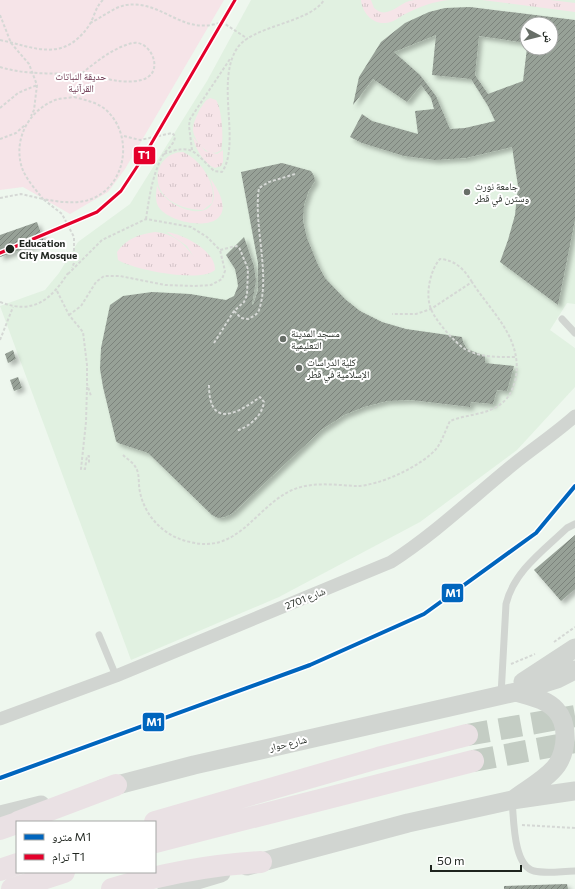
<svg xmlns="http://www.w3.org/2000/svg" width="575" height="889" font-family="Commissioner,'Noto Naskh Arabic',sans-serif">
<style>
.built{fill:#e1f1e1;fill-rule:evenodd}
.grass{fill:url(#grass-tufts)}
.garden{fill:#f6e4e8}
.building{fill:url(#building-hatch);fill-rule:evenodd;filter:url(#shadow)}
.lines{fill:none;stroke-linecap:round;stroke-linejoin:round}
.highway-tunnel{stroke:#c4cdc4;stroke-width:22;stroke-dasharray:22 11;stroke-linecap:butt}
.path{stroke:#d5d8d5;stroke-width:2;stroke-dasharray:3 2;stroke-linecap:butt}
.lane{stroke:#d1d5d1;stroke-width:7}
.street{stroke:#d1d5d1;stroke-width:13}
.secondary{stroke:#d1d5d1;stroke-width:19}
.highway{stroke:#eae1e4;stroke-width:22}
.tram-1-casing{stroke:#fff;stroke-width:6}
.tram-1{stroke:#e4002b;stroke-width:3}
.metro-1-casing{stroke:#fff;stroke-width:7}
.metro-1{stroke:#0065bd;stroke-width:4}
.poi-dot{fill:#676e67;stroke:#fff;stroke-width:1.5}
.stop-dot{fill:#1e241e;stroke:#fff;stroke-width:1.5}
.labels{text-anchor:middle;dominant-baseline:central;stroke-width:4;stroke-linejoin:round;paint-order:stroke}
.park-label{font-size:10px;fill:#662e48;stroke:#fff}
.poi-label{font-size:10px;fill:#1e241e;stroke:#fff;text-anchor:start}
.stop-label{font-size:10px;font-weight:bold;fill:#1e241e;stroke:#fff;text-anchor:start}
.street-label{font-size:10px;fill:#1e241e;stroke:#fff}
.line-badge{stroke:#fff;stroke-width:1.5}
.badge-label{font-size:11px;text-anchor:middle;font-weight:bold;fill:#fff}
</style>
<defs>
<pattern id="grass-tufts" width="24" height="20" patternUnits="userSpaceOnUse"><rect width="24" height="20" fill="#f6e4e8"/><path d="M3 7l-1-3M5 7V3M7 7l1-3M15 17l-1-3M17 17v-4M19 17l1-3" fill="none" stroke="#d2c3c7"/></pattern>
<pattern id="building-hatch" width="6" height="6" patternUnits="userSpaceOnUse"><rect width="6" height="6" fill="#97a197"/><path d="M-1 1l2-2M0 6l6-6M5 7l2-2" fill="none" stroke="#7b837b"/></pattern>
<filter id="shadow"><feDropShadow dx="3.5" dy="3.5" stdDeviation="2" flood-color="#0004"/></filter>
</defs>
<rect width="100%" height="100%" fill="#eef7ee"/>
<!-- built -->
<path class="built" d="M251 0H575V304L567 303 550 330 575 348V387L517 450 420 522 279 597 131 660 0 306 45 290 59 273 78 242 130 204 207 81ZM527 24H551V48H527Z"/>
<!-- grass -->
<path class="grass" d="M361 0H371L374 8C389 21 399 1 414 0 426 0 438 0 450 0 434 1 419 7 405 14 399 17 393 23 385 23 372 24 362 12 361 0Z
M482 0H550L575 3V12Z
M210 98 216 100C222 109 224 139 221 150 209 160 194 141 193 130 193 122 197 116 200 109 203 105 205 100 210 98Z
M193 137 205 151 217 154 223 150V162L221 166 215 168C204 164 195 148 193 137Z
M183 152C201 160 217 184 212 203L203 210C191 210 175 206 166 197 149 181 159 152 183 152Z
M210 178C254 239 170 228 158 206 155 200 156 192 157 185 165 211 230 231 210 178Z
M155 232C172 233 186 244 195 259L187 246 167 232C183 234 216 251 215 270 201 283 134 270 118 260L117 252C126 239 139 234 155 232Z"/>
<!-- garden -->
<path class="garden" d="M0 0H224L125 169 108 192 70 214 23 187 0 190Z"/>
<!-- building -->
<path class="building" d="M470 7 575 20V220L558 305 500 262 508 240 515 215 518 186 512 147 466 158 435 160 404 156 362 143 350 137 362 114 372 121 418 134 415 111 434 109 431 98 421 85 407 102 373 79 353 105 359 77 381 42 405 23 429 12 445 8ZM527 24H551V48H527L523 81 488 94 475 75 479 36 527 43ZM436 35 432 75 471 79 488 106 495 121 465 128 450 129 436 96 420 75 394 52Z
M282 163 311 171 314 176 315 181 309 190 304 205 303 221 307 238 318 265 325 278 345 299 360 311 382 322 406 329 462 337 463 342 467 349 485 356V363L514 366 507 391 497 390 493 404 471 402 470 407 411 400 387 401 364 407 344 415 321 430 233 513 225 517 218 518 212 515 148 453 118 443 116 441 103 387 100 369 101 348 110 305 123 296 152 292 190 294 226 300 234 296 238 286 237 279 235 269 226 255 244 237 254 266 256 281 252 304 253 305 258 290V263L241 172Z
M37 222 44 242 0 257V235Z
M13 350 16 359 8 363 5 354Z
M18 377 22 388 14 391 10 380Z
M575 535V589L561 601 534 570Z
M567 884 568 889H504V886Z"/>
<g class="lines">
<!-- highway-tunnel -->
<path class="highway-tunnel" d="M467 735 575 716
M473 761 575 742"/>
<!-- path -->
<path class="path" d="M0 15 11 43 29 64 37 85 34 110 31 116
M90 23C101 18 114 7 126 5 164 0 182 37 222 22L248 39
M0 40C34 47 62 63 88 27 94 19 95 7 103 0
M0 67C25 75 53 73 79 74 92 75 105 79 118 81 126 82 142 82 148 77 163 67 149 40 133 43 114 47 96 62 81 74
M74 97C85 100 96 102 105 109 133 133 128 182 94 198 78 205 60 202 43 199 36 190 26 179 22 168 13 140 28 111 55 100 61 98 68 98 74 97Z
M0 108 18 93 37 85
M124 136 140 140 172 133 175 136C175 145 165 150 162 157 152 176 149 199 146 219
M0 139 16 133 25 125
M192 150 189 126 190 119 230 59
M164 154C193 143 194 152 214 171L222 172C241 144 216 84 236 50 250 25 309 24 324 0
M0 198 21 194 43 199 62 214 74 237V263L72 268
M68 274 102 240 146 219 191 227 207 237 220 250 236 246 239 247 248 269 247 295 244 302 234 311 214 343
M472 282C464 269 455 260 440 259 430 270 425 295 431 309 435 320 455 343 465 349 481 358 499 357 516 357
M57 291 69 315 83 332 87 365V384L91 396
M0 302C33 315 51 300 68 273
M234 311 241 318 248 319C252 317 257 315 259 310 271 275 253 225 259 188L269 182 295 174
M69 315 81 306 96 282 104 276H120L165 285 195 286 211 285 222 279 225 271 220 250
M0 340 13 307
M209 385C209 429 237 414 260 397L264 402C262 416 249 427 236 431
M87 387 86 422 81 469H85L87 456H89V463
M123 455C127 459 134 463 136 468 140 474 138 485 140 492 145 517 165 537 190 542 238 554 254 509 290 491 311 481 335 485 356 486 379 486 422 466 437 448 442 441 446 429 450 421 467 414 488 415 502 403 510 397 514 387 516 377 522 337 491 312 472 282L431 309 416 314H392
M554 642 575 627
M511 664 535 654
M522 825 575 828"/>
<!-- lane -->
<path class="lane" d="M562 319 575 333
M99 635 116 676
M501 695 506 604C514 571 544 550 567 528L575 524
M512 801C514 819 513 866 534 871 547 874 562 871 575 871"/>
<!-- street -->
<path class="street" d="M0 719 116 676 391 562C436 533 474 496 515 463 535 447 556 433 575 416"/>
<!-- secondary -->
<path class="secondary" d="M523 682 575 648
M102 789 194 765 516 692 557 679 575 670
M513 800C527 789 547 779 557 765 567 750 569 724 556 710 546 699 529 696 516 692
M0 815 41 805
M247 866 408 823 512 800 575 791
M167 889 221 873"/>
<!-- highway -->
<path class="highway" d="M18 822 116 785
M155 822 378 758 467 735
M0 829 17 823
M155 842 473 761
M0 870 17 864
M12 889 64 872
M112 889C161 874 210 865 261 862"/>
<defs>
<path id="tram-1" d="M0 253 97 212 121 191 144 156 235 0"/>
</defs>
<!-- tram-1 casing -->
<use href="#tram-1" class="tram-1-casing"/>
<!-- tram-1 -->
<use href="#tram-1" class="tram-1"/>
<defs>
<path id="metro-1" d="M0 778 310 665 424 614 536 533 575 486"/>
</defs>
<!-- metro-1 casing -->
<use href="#metro-1" class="metro-1-casing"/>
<!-- metro-1 -->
<use href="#metro-1" class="metro-1"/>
</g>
<!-- markers -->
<g class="poi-dot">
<circle cx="467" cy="192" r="4"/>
<circle cx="283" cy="339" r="4"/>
<circle cx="299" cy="368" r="4"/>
</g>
<circle class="stop-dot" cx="10" cy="249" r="5"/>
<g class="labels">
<!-- park labels -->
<g class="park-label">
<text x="81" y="76">حديقة النباتات<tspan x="81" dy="12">القرآنية</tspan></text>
</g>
<!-- poi labels -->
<g class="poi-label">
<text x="475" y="186">جامعة نورث<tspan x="475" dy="12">وسترن في قطر</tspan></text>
<text x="291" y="333">مسجد المدينة<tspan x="291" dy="12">التعليمية</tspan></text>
<text x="307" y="362">كلية الدراسات<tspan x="307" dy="12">الإسلامية في قطر</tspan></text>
</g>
<!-- stop labels -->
<g class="stop-label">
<text x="19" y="243">Education<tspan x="19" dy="12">City Mosque</tspan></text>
</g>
<!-- street labels -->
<g class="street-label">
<text transform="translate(305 598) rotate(-22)">شارع 2701</text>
<text transform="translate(288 743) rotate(-13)">شارع حوار</text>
</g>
</g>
<g class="line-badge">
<rect x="133" y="146" width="23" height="19" rx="4" fill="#e4002b"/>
<rect x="441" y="583" width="23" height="20" rx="4" fill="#0065bd"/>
<rect x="142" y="712" width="23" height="20" rx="4" fill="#0065bd"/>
</g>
<g class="badge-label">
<text x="144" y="159">T1</text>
<text x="453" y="597">M1</text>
<text x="154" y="726">M1</text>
</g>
<!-- legend -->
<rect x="16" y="821" width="140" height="52" fill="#ffffff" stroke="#a5a7a5"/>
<rect x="24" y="834" width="20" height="6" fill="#0065bd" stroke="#a5a7a5"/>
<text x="52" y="841" font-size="12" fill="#1e241e">مترو M1</text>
<rect x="24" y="854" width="20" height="6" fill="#e4002b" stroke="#a5a7a5"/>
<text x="52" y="861" font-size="12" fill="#1e241e">ترام T1</text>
<!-- north arrow -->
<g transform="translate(539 36) rotate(97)"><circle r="19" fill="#ffffff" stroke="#a5a7a5"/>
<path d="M0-3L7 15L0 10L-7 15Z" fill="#676e67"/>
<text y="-6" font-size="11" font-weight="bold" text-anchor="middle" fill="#1e241e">ش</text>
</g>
<!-- scale -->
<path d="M431 865v6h90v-6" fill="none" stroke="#1e241e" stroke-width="2"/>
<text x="437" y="865" font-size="12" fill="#1e241e" stroke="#ffffff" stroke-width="3" paint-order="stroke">50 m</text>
</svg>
